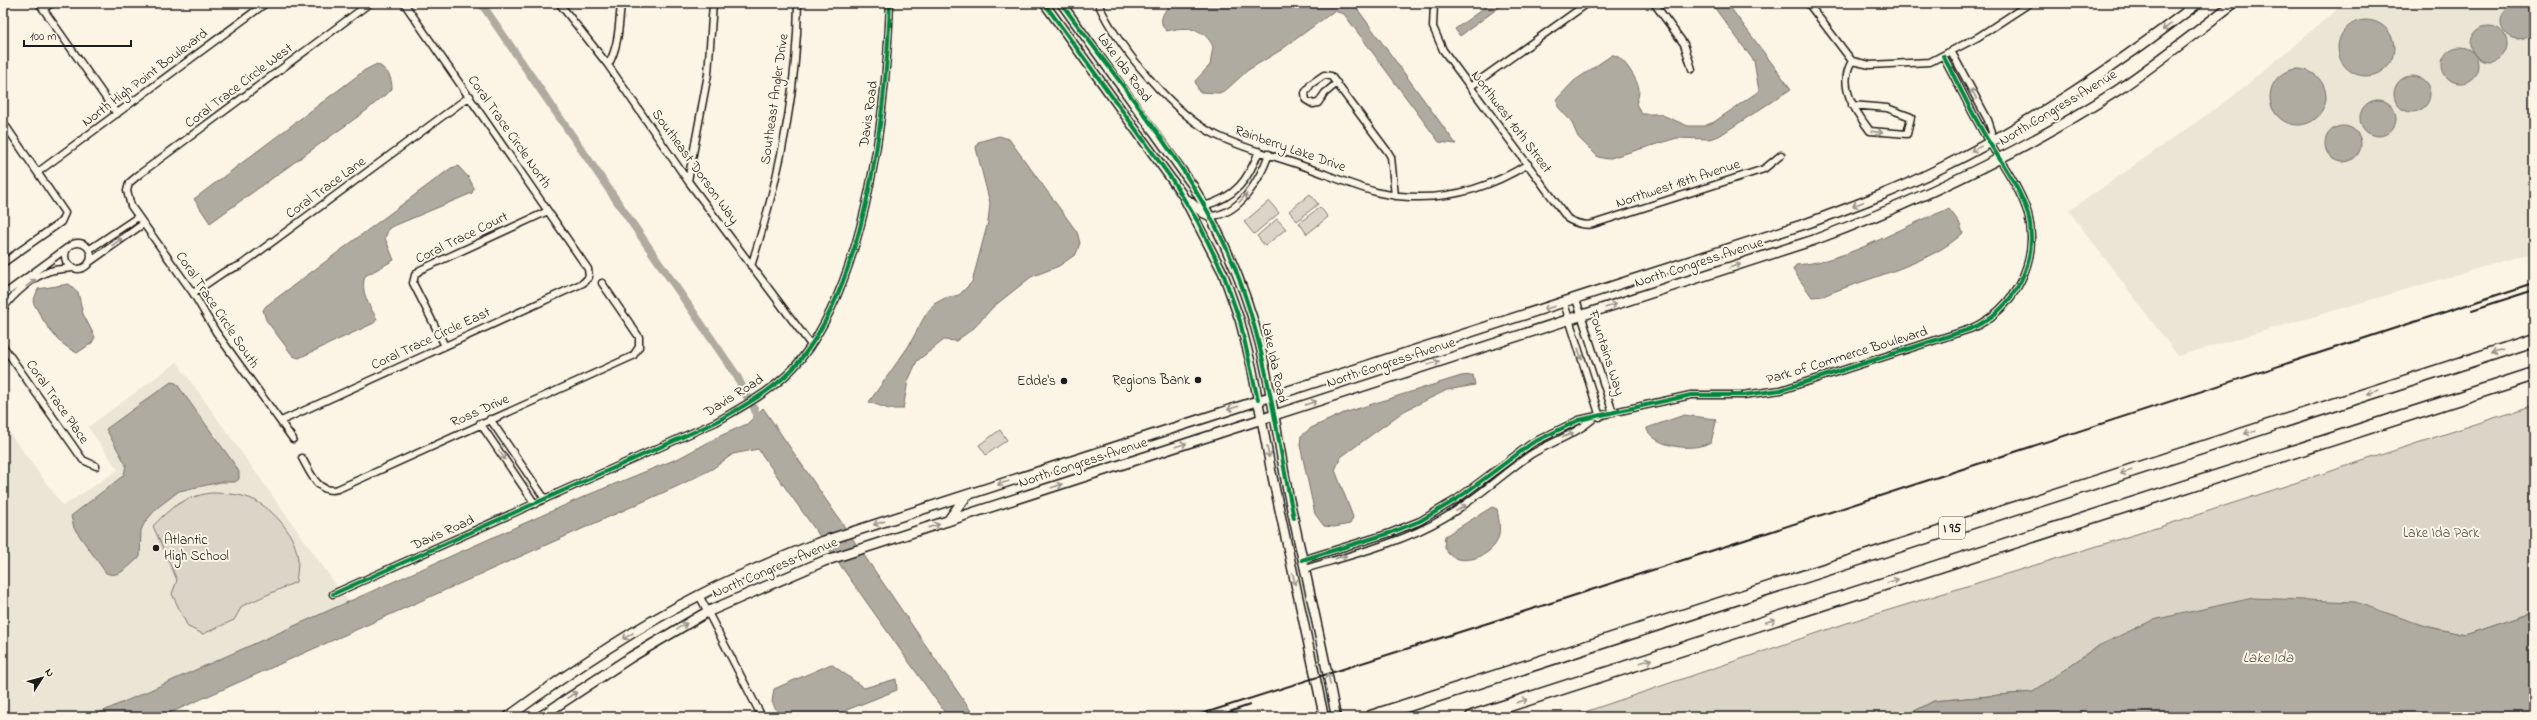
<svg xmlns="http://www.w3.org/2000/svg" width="2537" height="720" font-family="'Indie Flower',sans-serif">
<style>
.built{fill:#ebe5d6}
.green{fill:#dbd5c8;stroke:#7c7872}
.water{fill:#b0aba1;stroke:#75726c}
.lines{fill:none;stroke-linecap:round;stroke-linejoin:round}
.canal{stroke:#b0aba1;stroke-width:8}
.minor-casing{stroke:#1c1c1c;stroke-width:9}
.tertiary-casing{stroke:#1c1c1c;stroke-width:11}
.secondary-casing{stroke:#1c1c1c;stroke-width:12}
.motorway-casing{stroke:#1c1c1c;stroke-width:15}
.minor{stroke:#fcf5e5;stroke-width:6}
.tertiary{stroke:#fcf5e5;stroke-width:8}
.secondary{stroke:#fcf5e5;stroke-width:9}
.motorway{stroke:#fcf5e5;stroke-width:12}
.rail{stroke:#1c1c1c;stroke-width:2}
.cycleway-casing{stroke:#fcf5e5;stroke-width:6}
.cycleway{stroke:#00873e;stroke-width:4}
.oneway{stroke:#97938b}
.poi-dot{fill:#1c1c1c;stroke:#fcf5e5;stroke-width:1.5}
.labels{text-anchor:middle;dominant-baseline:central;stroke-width:4;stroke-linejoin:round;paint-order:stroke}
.shield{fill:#fcf5e5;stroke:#5f5d58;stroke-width:1}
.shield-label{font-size:13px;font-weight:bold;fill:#1c1c1c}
.street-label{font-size:14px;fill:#1c1c1c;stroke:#fcf5e5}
.poi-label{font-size:14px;fill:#1c1c1c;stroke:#fcf5e5;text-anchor:end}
.park-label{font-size:14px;fill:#555450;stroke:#fcf5e5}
.water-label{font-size:15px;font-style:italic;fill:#575551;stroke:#fcf5e5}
</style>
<rect width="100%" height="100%" fill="#fcf5e5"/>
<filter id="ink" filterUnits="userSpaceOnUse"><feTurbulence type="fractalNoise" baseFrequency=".025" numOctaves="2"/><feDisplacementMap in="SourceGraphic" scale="8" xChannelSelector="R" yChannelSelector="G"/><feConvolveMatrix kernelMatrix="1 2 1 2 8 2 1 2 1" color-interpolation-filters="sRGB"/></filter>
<g filter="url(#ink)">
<!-- built -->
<path class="built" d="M2345 3H2534V252L2178 356 2069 211 2232 97Z
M177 362 349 603 90 717H3V424L63 506 118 470 88 427Z"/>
<!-- green -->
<path class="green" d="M1310 194 1318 204 1297 221 1289 211Z
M1269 201 1279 213 1254 234 1244 222Z
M1320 207 1328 217 1307 234 1299 223Z
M1277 219 1286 229 1265 246 1257 236Z
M2534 405V612L2465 635 2425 626 2096 647 2033 692 1934 701 1903 717H1570L1850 622 2169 524Z
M1000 430 1007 440 986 455 979 445Z
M210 493C225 493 243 494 256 501 277 513 296 536 298 560 298 567 297 575 296 582L242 606 234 620 203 634 188 627 172 594 177 580 153 526C172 506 183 498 210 493Z"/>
<!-- water -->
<path class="water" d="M1172 3H1353L1456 144 1439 142 1344 14 1334 11 1281 50 1248 70 1226 90 1219 93 1199 92 1195 81 1210 65 1213 47C1205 27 1185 26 1167 31 1156 23 1164 10 1172 3Z
M1491 3H1505L1460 36 1455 29Z
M1711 3H1727L1791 89 1719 136 1709 139 1677 138 1607 159 1598 157 1578 137 1571 121 1558 107 1557 99 1574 81 1612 55C1622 54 1637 79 1639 89 1639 94 1638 99 1636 104L1642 114H1660L1688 126H1704L1714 122 1759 91 1754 61Z
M2501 22a17 17 0 1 1 34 0a17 17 0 1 1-34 0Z
M2338 48a28 28 0 1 1 56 0a28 28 0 1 1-56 0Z
M2471 44a18 18 0 1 1 36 0a18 18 0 1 1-36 0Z
M2442 65a18 18 0 1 1 36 0a18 18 0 1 1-36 0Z
M377 64C388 70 392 77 392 89L367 110 210 223 194 199 365 70Z
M2270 97a28 28 0 1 1 56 0a28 28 0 1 1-56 0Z
M2394 94a18 18 0 1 1 36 0a18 18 0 1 1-36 0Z
M2360 118a18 18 0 1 1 36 0a18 18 0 1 1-36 0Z
M2325 144a18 18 0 1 1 36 0a18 18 0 1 1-36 0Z
M999 136 1009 139 1014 146 1077 232 1080 243 1076 254 1059 266 1031 277 993 307 974 328 956 341 944 340 917 361 908 381 903 409H889L869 402 908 347 926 314 934 304 945 298 959 295 972 282 988 222 990 203 976 148 978 142Z
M458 166 469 178 474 188 472 193 389 228 385 238 394 260 365 276C360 292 369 305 377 319L374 323 299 358 293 356 266 320 263 310 266 306 451 168Z
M1949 209 1959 222 1963 233C1929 265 1866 278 1823 296L1812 297 1793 270 1796 265C1851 261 1898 227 1949 209Z
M69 284 78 292 83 314 95 337 92 343 77 353C56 343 44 323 33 302L38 289Z
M1473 375 1475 385 1447 390 1404 411 1341 457 1335 470 1353 517 1350 524 1334 527 1324 526 1315 514 1300 445 1301 436 1311 428 1344 413 1461 376Z
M171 382 176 383 235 465 239 472V479L235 482H221L179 491 157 508 145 522 141 530 140 557C129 565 120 579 106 573L74 528 71 516 124 475 126 465 106 429Z
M763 408 975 717H948L758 449 733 454 712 469 678 486 161 717H90L590 494 679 458 720 436 747 424Z
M1684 415 1715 419 1716 422 1711 442C1694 452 1657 448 1647 430V428Z
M1492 507 1497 509C1499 520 1502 533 1496 543 1484 564 1439 569 1445 536Z
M2253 598 2355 602 2425 626 2465 635 2534 612V717H1903L1934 701 2033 692 2096 647 2153 620Z
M831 664 864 688 896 679 897 690 829 717H780L772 702 774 689Z"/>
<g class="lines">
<!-- canal -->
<path class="canal" d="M481 3 737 376 747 397
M754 408 761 424"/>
<defs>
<path id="minor" d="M39 3 117 114
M559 3 608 65 688 181 811 345
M1098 3C1117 46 1175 116 1218 136 1245 149 1275 156 1303 166 1329 175 1355 187 1380 193 1433 204 1483 192 1528 164
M1434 3 1433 27 1443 50 1568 219C1577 224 1584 226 1593 224L1764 169 1781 155
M1654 3 1684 44 1692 69
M1808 3 1852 61 1870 65 1930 62 1978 37 2030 3
M43 9 52 3
M1951 51 1988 120 1992 132 1989 142
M608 65C619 47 619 23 621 3
M1337 83 1325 93 1318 103 1313 104 1306 100 1305 93 1311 84 1324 75 1331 76 1388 152 1391 157 1395 196
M1470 87 1588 3
M1852 105 1887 108 1911 117 1907 134 1870 131C1855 111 1837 86 1852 61
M3 122 65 213 61 222 3 263
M38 172 266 3
M688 181 708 74 713 3
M1204 206C1236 197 1248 180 1259 151
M1210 216C1240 215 1260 179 1269 154
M65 256a13 13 0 1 1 26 0a13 13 0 1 1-26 0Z
M90 249 138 217
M91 261 143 224
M751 266C779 181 797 93 798 3
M193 293 224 272 241 265 470 96
M3 295 67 248
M1576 299 1613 413
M1564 303 1600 417
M3 309C12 295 34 276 50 271 57 269 65 269 72 268
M3 346 83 460 96 466
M445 346 413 283 415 275 420 270 548 211
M490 419 545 499
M281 421 583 283 589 277 588 269 404 3
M480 423 535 504
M293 439 216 332 193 293 131 206 127 191 129 183 141 173 370 3
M302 458C310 472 318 495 338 489L633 356 639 347V337L602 283
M1302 560 1390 533 1420 521 1457 499 1532 443 1579 420 1691 395H1743L1781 390 1970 329C2014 310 2040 262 2028 214 2020 188 2003 165 1989 142 1972 115 1959 84 1943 56
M1304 569C1351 555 1402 543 1444 518 1475 500 1501 475 1530 455 1551 442 1575 435 1593 419
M333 594 716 422C745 405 780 387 801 359 868 273 886 110 890 3
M699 595 762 717"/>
<path id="tertiary" d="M1044 3 1182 194 1223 273 1240 321 1252 368 1271 470 1324 717
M1061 3 1193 186C1222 235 1245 286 1259 341 1272 391 1278 442 1288 493 1304 567 1322 642 1336 717
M1188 200 1203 213 1210 216"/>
<path id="secondary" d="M948 521 967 495
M508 717C568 673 631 630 698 596 736 576 778 559 818 543L1808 223C1854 206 1900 189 1943 167 2034 122 2118 64 2198 3
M540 717 631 657 707 612 824 561 1814 240C1921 200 2022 152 2118 90 2158 63 2196 32 2234 3"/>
<path id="motorway" d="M1371 717 2534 340
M1472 717 2534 374"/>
</defs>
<!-- minor casing -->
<use href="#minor" class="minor-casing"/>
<!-- tertiary casing -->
<use href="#tertiary" class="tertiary-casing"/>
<!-- secondary casing -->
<use href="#secondary" class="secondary-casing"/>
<!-- motorway casing -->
<use href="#motorway" class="motorway-casing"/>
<!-- minor -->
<use href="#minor" class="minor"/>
<!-- tertiary -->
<use href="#tertiary" class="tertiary"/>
<!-- secondary -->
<use href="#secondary" class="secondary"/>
<!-- motorway -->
<use href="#motorway" class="motorway"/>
<!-- rail -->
<path class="rail" d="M2472 310 2534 290
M1192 717 1551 603 2534 283
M1214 717 1250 705"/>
<defs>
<path id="cycleway" d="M1044 3 1171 178 1198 222 1223 273 1240 321 1258 400
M1061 3C1121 85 1197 174 1235 268 1267 348 1276 435 1294 518
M1302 560 1390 533 1420 521 1457 499 1532 443 1579 420 1691 395H1743L1781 390 1970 329C2014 310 2040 262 2028 214 2020 188 2003 165 1989 142 1972 115 1959 84 1943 56
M333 594 716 422C745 405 780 387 801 359 868 273 886 110 890 3"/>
</defs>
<!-- cycleway casing -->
<use href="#cycleway" class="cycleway-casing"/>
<!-- cycleway -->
<use href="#cycleway" class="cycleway"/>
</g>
<!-- one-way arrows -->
<defs><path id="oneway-shaft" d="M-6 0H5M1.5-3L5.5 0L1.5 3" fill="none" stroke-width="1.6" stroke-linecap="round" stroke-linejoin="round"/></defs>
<g class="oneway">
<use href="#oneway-shaft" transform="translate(2167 27) rotate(143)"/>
<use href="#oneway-shaft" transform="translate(1974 94) rotate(-118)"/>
<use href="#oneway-shaft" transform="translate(1877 132) rotate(7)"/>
<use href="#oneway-shaft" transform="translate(1976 149) rotate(151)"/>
<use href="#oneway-shaft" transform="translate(1243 198) rotate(-48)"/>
<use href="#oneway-shaft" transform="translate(1858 204) rotate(158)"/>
<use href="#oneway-shaft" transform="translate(117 242) rotate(-35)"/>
<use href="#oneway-shaft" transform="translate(1735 266) rotate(-18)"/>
<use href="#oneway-shaft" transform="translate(31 283) rotate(-38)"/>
<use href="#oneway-shaft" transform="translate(1611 306) rotate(-18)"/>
<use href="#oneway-shaft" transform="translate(1549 308) rotate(163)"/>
<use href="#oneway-shaft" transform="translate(2497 352) rotate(162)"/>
<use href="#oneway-shaft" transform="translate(1580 354) rotate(72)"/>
<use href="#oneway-shaft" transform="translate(1434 363) rotate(-18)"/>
<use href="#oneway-shaft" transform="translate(2373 392) rotate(162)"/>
<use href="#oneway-shaft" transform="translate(1311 403) rotate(-18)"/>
<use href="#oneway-shaft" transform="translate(1233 408) rotate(162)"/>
<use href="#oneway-shaft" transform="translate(2250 432) rotate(162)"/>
<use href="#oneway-shaft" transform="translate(1568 435) rotate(-24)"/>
<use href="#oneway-shaft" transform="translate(1181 445) rotate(-18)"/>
<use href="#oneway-shaft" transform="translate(1268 452) rotate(80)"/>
<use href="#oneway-shaft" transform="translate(502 455) rotate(55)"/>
<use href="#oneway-shaft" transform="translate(2126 472) rotate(162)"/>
<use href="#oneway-shaft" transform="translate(1003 483) rotate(162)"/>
<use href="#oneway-shaft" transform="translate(1057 486) rotate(-18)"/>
<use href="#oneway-shaft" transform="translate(1461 508) rotate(-33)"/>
<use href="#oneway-shaft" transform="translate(879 523) rotate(162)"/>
<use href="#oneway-shaft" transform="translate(934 526) rotate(-18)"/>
<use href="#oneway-shaft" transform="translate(1341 557) rotate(-17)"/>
<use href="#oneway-shaft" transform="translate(1294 579) rotate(77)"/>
<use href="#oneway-shaft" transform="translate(1893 581) rotate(-18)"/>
<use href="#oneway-shaft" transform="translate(1770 621) rotate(-18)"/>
<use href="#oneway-shaft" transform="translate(682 626) rotate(-29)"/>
<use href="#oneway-shaft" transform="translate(628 636) rotate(148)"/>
<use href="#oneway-shaft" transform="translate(1646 661) rotate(-18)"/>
<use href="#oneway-shaft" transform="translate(1329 679) rotate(-101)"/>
<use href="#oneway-shaft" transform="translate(572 695) rotate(-33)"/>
<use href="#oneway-shaft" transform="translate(1522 701) rotate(-18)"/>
</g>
</g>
<!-- markers -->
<g class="poi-dot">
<circle cx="1198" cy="380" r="4"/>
<circle cx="1064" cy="381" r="4"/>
<circle cx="156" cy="548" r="4"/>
</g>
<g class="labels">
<!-- shield labels -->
<rect class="shield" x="1939" y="517" width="26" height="22" rx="3"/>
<g class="shield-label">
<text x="1952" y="528">I 95</text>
</g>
<!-- street labels -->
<g class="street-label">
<text transform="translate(1124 68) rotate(54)">Lake Ida Road</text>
<text transform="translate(145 78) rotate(-37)">North High Point Boulevard</text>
<text transform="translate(239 86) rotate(-37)">Coral Trace Circle West</text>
<text transform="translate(775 99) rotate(-82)">Southeast Angler Drive</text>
<text transform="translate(2058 108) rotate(-31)">North Congress Avenue</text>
<text transform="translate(869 114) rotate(-82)">Davis Road</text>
<text transform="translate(1511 122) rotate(53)">Northwest 10th Street</text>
<text transform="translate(509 132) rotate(55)">Coral Trace Circle North</text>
<text transform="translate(1290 149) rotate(19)">Rainberry Lake Drive</text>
<text transform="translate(695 167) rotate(54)">Southeast Dorson Way</text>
<text transform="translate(1678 184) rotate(-18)">Northwest 18th Avenue</text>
<text transform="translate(326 188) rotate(-36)">Coral Trace Lane</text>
<text transform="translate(462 238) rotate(-26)">Coral Trace Court</text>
<text transform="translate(1699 263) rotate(-18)">North Congress Avenue</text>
<text transform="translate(217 310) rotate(56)">Coral Trace Circle South</text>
<text transform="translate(431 339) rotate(-25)">Coral Trace Circle East</text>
<text transform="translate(1606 353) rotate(72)">Fountains Way</text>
<text transform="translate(1847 356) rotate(-17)">Park of Commerce Boulevard</text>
<text transform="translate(1274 363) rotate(78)">Lake Ida Road</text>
<text transform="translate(1391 363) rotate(-18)">North Congress Avenue</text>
<text transform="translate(734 396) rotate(-32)">Davis Road</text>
<text transform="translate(57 402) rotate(55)">Coral Trace Place</text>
<text transform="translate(480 411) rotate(-24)">Ross Drive</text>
<text transform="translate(1083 463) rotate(-18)">North Congress Avenue</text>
<text transform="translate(443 533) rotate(-24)">Davis Road</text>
<text transform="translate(775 568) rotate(-23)">North Congress Avenue</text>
</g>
<!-- poi labels -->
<g class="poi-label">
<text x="1190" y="380">Regions Bank</text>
<text x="1056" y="381">Edde's</text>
<text x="164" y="540" text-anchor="start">Atlantic<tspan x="164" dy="16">High School</tspan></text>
</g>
<!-- park labels -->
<g class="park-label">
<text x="2441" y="533">Lake Ida Park</text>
</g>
<!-- water labels -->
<g class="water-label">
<text x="2268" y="658">Lake Ida</text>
</g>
</g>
<!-- margin -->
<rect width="2537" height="720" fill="none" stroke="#fcf5e5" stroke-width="16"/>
<rect x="8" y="8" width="2521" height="704" fill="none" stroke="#1c1c1c" stroke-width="1.5" filter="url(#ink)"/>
<!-- north arrow -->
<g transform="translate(42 678) rotate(54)" stroke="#fcf5e5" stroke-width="3" paint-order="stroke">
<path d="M0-3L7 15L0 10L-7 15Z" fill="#1c1c1c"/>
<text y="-6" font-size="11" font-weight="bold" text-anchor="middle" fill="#1c1c1c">N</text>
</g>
<!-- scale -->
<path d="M24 40v6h107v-6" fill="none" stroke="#1c1c1c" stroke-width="2"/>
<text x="30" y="40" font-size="12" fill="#1c1c1c" stroke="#fcf5e5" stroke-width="3" paint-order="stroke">100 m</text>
</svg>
